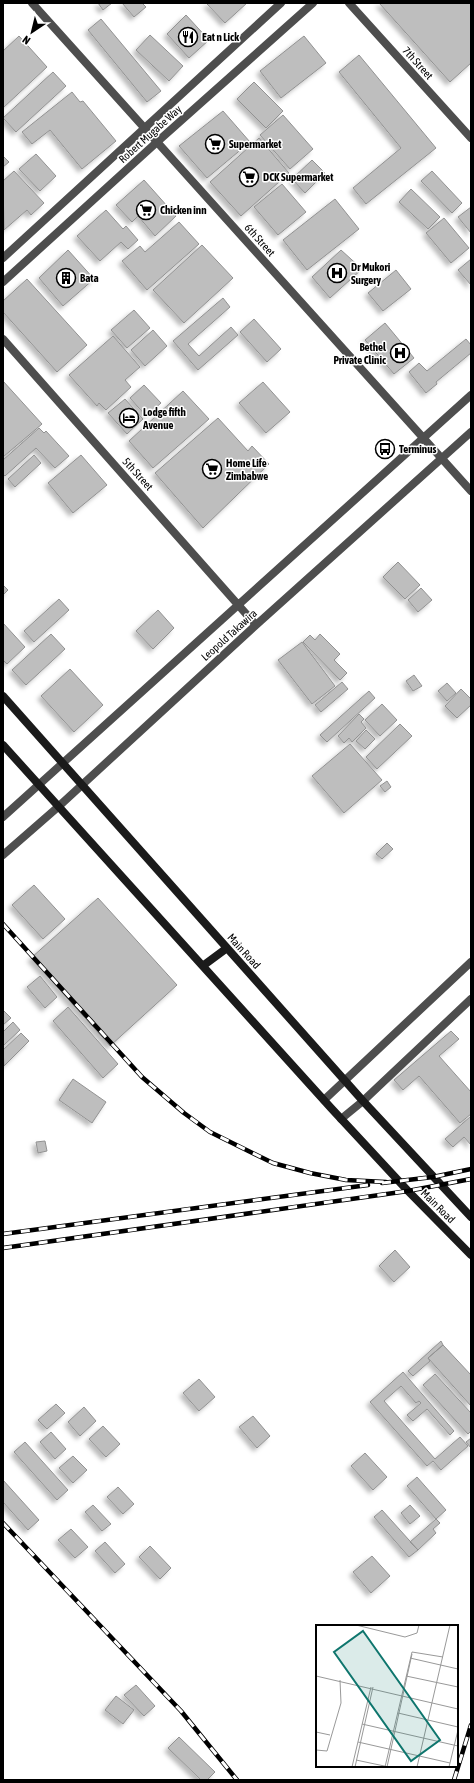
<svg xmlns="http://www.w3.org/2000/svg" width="474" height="1783" font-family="'Asap Condensed',sans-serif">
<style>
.building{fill:#bebebe;stroke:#929292;filter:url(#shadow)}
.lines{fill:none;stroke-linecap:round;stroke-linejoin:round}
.minor{stroke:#4e4e4e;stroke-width:8}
.tertiary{stroke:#4e4e4e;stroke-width:8}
.secondary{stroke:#1b1b1b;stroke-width:8}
.rail-casing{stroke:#000;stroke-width:4.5}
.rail{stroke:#fff;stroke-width:3;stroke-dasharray:9;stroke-linecap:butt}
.labels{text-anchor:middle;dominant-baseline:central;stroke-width:3;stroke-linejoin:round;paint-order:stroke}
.poi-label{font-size:11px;font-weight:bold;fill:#000;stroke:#fff;text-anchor:start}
.street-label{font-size:11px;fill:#000;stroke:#fff}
.inset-road{fill:none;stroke:#999;stroke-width:1}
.view{fill:#0f766e;fill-opacity:0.15;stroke:#0f766e;stroke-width:2}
.inset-edge{fill:none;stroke:#000;stroke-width:2}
</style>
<defs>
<filter id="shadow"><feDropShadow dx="-3.5" dy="3.5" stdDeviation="2" flood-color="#0004"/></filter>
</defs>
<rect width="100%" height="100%" fill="#fff"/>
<!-- building -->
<path class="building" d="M98 3H112L103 10Z
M122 3H142L146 7 134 17Z
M209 3H247L225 23 207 4Z
M379 3H471V63L450 82Z
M186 15 209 40 189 58 167 34Z
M101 19 161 91 147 102 88 30Z
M150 35 183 66 169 81 136 50Z
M19 36 47 67 3 108V51Z
M304 36 326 63 281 98 260 71Z
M359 55 436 148 366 204 353 188 401 148 339 72Z
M53 72 66 86 16 132 3 118Z
M254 82 283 111 266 128 237 99Z
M72 92 80 102 83 101 116 141 82 169 50 130 32 144 22 132Z
M223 111 250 142 207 178 179 146Z
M283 115 313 149 290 169 260 135Z
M259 138 289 173 241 216 210 182Z
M36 154 56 176 40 191 19 169Z
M3 156 9 162 3 167Z
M312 160 325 173 305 193 292 179Z
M14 171 44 203 31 215 27 210 4 230 3 181Z
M432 171 462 203 452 213 421 181Z
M144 180 176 216 155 236 138 216 132 222 116 205Z
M282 184 306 212 278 235 254 207Z
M411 189 440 217 428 229 399 202Z
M335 199 359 229 307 270 283 240Z
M471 207V233L458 217Z
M106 210 123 229 126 226 138 240 128 249 121 242 100 261 77 236Z
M444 218 469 248 451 263 426 233Z
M179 222 199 244 147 290 122 261 140 246 145 252Z
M202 245 233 278 184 323 153 290Z
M68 250 94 279 63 306 39 278Z
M341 250 362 269 330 298 312 277Z
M471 259V285L458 270Z
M396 270 411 289 383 311 368 293Z
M27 279 87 345 57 372 3 312V301Z
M223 298 230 307 188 344 199 356 231 327 238 335 198 370 173 341Z
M134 310 150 328 127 348 111 330Z
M254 319 281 349 267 362 240 332Z
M385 323 414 358 394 374 365 340Z
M153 330 167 346 145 366 131 350Z
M113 336 140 367 125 380 131 387 106 410 99 403 97 406 69 375Z
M466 339 471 345V353L436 382 437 384 426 393 409 372 419 363 427 371Z
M3 381 42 424 3 457Z
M263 382 290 412 266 433 239 403Z
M144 385 161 403 146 416 130 398Z
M183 391 209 419 153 468 129 441Z
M125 399 143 419 127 434 108 413Z
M218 418 248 451 252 446 269 464 203 528 155 473Z
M39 428 44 433 46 431 69 456 55 468 36 448 5 476 3 474V460Z
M34 455 41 463 15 487 8 479Z
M81 455 107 485 73 513 48 483Z
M398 562 420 585 405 599 383 577Z
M3 585 8 590 3 595Z
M421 588 432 600 418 612 408 600Z
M59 599 69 610 34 642 24 631Z
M158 610 174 628 153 649 136 631Z
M3 623 25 647 7 664 3 660Z
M51 634 65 649 26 685 12 670Z
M320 634 340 654 334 660 347 673 340 680 303 642 310 635 315 640Z
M302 642 335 686 312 704 278 660Z
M70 669 103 705 74 732 41 696Z
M414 675 422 686 413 691 406 681Z
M342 682 348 689 321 712 315 705Z
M447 683 456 693 447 701 438 691Z
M461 689 471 699V705L457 718 445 706Z
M369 691 375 698 327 742 320 735Z
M382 704 397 720 380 736 365 720Z
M359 714 364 719 361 722 366 728 352 742 349 738 344 743 338 736Z
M400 724 412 736 377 769 366 757Z
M366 730 375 739 365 749 356 741Z
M350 744 382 780 344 813 312 776Z
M387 781 391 787 385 792 380 786Z
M387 843 393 849 382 859 376 854Z
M34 885 65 919 43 939 12 905Z
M98 898 177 985 110 1046 31 958Z
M40 976 57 997 45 1008 27 987Z
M68 1007 118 1064 103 1078 53 1021Z
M3 1010 11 1018 3 1025Z
M13 1022 20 1030 3 1046V1032Z
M451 1031 459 1039 439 1056 471 1092V1114L460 1123 419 1076 403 1090 394 1080Z
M21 1033 29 1041 4 1066 3 1050Z
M73 1079 106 1102 92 1123 59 1100Z
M471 1116V1145L464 1137 453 1147 445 1139Z
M45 1141 47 1151 38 1153 36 1142Z
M395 1250 410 1267 394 1282 379 1266Z
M441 1341 443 1345 428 1358 430 1361 413 1376 408 1371Z
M443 1345 471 1375V1406L428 1358Z
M403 1372 454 1431 450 1435 427 1409 413 1421 407 1415 421 1403 419 1401 416 1403 401 1386 384 1401 435 1459 460 1437 468 1446 441 1470 433 1461 427 1466 370 1402Z
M435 1374 471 1413V1431L468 1434 423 1385Z
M199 1379 215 1397 199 1411 183 1393Z
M56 1404 65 1413 47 1429 38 1420Z
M84 1407 96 1421 80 1436 68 1422Z
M253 1416 270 1436 257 1448 239 1427Z
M103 1426 120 1444 106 1457 89 1439Z
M51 1432 66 1449 55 1459 40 1442Z
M471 1438V1448L466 1442Z
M25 1442 68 1490 57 1500 14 1452Z
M365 1453 387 1477 373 1490 351 1466Z
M73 1456 87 1470 73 1483 59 1468Z
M417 1477 446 1510 436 1519 407 1486Z
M3 1480 39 1520 28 1530 3 1502Z
M118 1487 134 1504 123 1514 107 1497Z
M93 1505 111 1524 102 1531 85 1512Z
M410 1505 420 1516 410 1524 401 1513Z
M382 1510 418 1550 409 1557 374 1517Z
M436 1519 440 1523 433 1529 436 1533 418 1550 410 1542Z
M71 1529 88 1547 75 1558 58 1540Z
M105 1542 125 1564 115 1573 95 1551Z
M150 1546 171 1568 160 1579 139 1557Z
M372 1556 390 1576 371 1593 353 1572Z
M136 1685 155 1706 144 1716 124 1695Z
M116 1696 134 1710 123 1724 105 1710Z
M179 1737 215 1772 207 1780H201L168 1748Z"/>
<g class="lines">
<!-- minor -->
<path class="minor" d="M32 3 471 491
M349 3 471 138
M3 339 256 625
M3 817 471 395
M3 855 58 807 256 625 471 432
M324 1100 471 962
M341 1119 363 1101 471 999"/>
<!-- tertiary -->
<path class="tertiary" d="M3 258 281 3
M3 282 157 142 313 3"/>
<!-- secondary -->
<path class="secondary" d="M3 696 363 1101 471 1217
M3 745 331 1108 408 1191 471 1255
M204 965 227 948"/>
<defs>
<path id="rail" d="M3 924 142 1077 184 1113 210 1132 273 1163 310 1173 346 1180 386 1182
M382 1183 433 1177 471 1169
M3 1234 368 1185
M3 1248 408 1191 471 1179
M3 1523 181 1711 237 1780
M454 1780 471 1725"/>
</defs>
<!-- rail casing -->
<use href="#rail" class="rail-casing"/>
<!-- rail -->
<use href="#rail" class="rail"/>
</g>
<!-- icons -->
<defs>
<symbol id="restaurant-ring" viewBox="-11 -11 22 22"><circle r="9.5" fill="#fff" stroke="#000" stroke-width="1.5"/><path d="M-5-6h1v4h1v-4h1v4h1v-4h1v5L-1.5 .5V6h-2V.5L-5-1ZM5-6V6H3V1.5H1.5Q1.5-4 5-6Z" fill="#000"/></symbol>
<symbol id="supermarket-ring" viewBox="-11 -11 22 22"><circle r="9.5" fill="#fff" stroke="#000" stroke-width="1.5"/><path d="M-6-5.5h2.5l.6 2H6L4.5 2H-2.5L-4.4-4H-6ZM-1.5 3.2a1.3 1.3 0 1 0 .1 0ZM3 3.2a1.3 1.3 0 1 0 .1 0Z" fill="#000"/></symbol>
<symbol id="hospital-ring" viewBox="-11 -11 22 22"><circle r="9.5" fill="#fff" stroke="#000" stroke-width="1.5"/><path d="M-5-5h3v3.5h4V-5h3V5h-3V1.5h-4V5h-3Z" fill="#000"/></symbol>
<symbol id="building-ring" viewBox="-11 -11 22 22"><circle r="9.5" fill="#fff" stroke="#000" stroke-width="1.5"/><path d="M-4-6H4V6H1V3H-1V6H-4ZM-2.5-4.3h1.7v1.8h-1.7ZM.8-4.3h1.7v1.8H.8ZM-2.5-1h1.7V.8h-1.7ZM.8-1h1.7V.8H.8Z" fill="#000"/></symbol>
<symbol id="hotel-ring" viewBox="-11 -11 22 22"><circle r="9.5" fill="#fff" stroke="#000" stroke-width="1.5"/><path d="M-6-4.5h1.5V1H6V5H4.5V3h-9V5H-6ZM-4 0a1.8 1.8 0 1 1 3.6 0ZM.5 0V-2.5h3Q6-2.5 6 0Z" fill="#000"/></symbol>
<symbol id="bus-ring" viewBox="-11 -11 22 22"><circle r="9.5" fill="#fff" stroke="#000" stroke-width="1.5"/><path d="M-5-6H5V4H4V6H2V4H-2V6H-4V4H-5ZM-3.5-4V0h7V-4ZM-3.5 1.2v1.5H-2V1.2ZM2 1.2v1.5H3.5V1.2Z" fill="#000"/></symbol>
</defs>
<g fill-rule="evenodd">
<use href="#restaurant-ring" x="177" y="26" width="22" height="22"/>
<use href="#supermarket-ring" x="204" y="133" width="22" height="22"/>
<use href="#supermarket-ring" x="238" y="166" width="22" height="22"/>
<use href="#supermarket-ring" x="135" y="199" width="22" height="22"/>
<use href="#hospital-ring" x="326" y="262" width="22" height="22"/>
<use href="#building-ring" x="55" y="267" width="22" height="22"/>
<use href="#hospital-ring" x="389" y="342" width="22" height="22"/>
<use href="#hotel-ring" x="118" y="407" width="22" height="22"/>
<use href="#bus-ring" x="374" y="438" width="22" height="22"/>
<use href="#supermarket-ring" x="201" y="458" width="22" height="22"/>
</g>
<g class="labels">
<!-- poi labels -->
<g class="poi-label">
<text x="202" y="37">Eat n Lick</text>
<text x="229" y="144">Supermarket</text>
<text x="263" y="177">DCK Supermarket</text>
<text x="160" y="210">Chicken inn</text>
<text x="351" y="267">Dr Mukori<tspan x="351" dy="13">Surgery</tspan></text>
<text x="80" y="278">Bata</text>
<text x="386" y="347" text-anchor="end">Bethel<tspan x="386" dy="13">Private Clinic</tspan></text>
<text x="143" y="412">Lodge fifth<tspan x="143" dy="13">Avenue</tspan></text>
<text x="399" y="449">Terminus</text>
<text x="226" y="463">Home Life<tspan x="226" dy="13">Zimbabwe</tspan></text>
</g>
<!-- street labels -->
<g class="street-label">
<text transform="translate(418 63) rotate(48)">7th Street</text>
<text transform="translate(150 134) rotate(-42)">Robert Mugabe Way</text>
<text transform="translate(260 240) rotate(48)">6th Street</text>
<text transform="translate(138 474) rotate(48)">5th Street</text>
<text transform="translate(229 635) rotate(-42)">Leopold Takawira</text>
<text transform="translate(244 951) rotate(48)">Main Road</text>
<text transform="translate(438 1206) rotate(45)">Main Road</text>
</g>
</g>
<!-- overview -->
<g transform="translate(316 1625)">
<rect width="142" height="142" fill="#fff"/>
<path class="inset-road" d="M40 0 89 12 101 8 103 0M96 27 127 32M94 33 142 44M0 51 142 84M90 51 142 62M82 88 142 102M46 99 142 121M0 107 14 110M42 117 134 138M0 125 11 126 25 78 24 55M40 135 73 142M36 142 55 62M39 142 57 62M69 142 96 27M71 142 96 29M101 142 134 0M133 142 142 105"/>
<path class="view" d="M47 6 124 115 95 136 18 27Z"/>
<rect width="142" height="142" class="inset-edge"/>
</g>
<!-- border -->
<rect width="474" height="1783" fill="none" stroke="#000000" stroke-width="8"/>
<!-- north arrow -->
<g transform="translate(32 32) rotate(215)" stroke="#ffffff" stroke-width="3" paint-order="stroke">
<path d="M0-3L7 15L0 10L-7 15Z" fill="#000000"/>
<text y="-6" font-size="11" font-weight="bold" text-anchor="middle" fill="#000000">N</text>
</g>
</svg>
